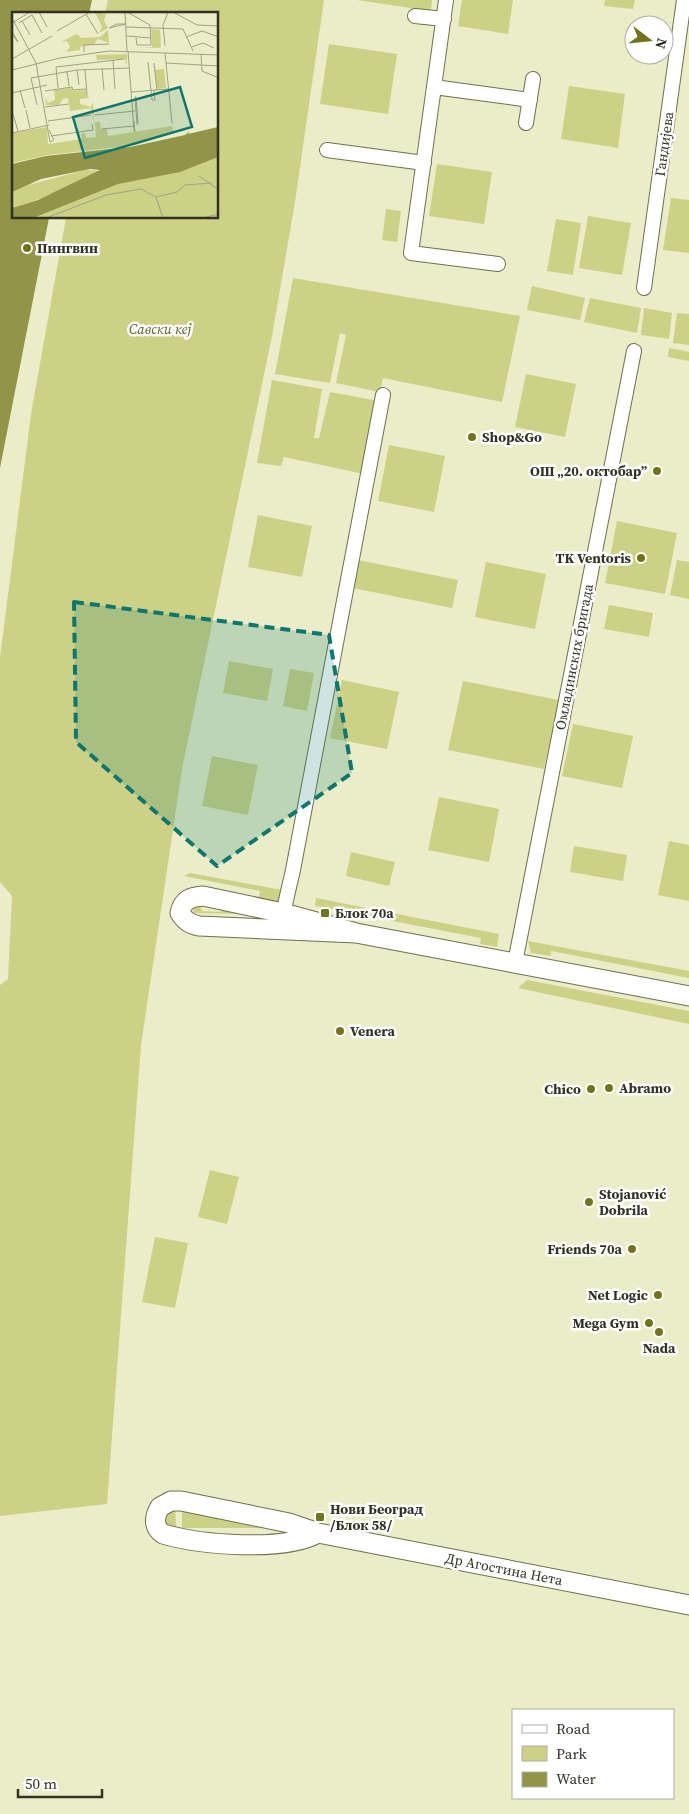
<svg xmlns="http://www.w3.org/2000/svg" width="689" height="1814" font-family="'Source Serif 4',serif">
<style>
.green{fill:#cdd186}
.water{fill:#929547}
.lines{fill:none;stroke-linecap:round;stroke-linejoin:round}
.street-casing{stroke:#6e704e;stroke-width:16}
.secondary-casing{stroke:#6e704e;stroke-width:21}
.street{stroke:#fff;stroke-width:14}
.secondary{stroke:#fff;stroke-width:19}
.marked{fill:#0f766e;fill-opacity:0.2;stroke:#0f766e;stroke-width:4;stroke-dasharray:10 6;stroke-linejoin:round}
.poi-dot{fill:#72741a;stroke:#fff;stroke-width:2}
.labels{text-anchor:middle;dominant-baseline:central;stroke-width:5;stroke-linejoin:round;paint-order:stroke}
.street-label{font-size:14px;fill:#313224;stroke:#fff}
.poi-label{font-size:14px;font-weight:bold;fill:#313224;stroke:#fff;text-anchor:start}
.park-label{font-size:14px;font-style:italic;fill:#5a5c22;stroke:#fff}
.inset-river{fill:none;stroke:#929547;stroke-width:2.5}
.inset-road{fill:none;stroke:#a0a286;stroke-width:1}
.view{fill:#0f766e;fill-opacity:0.15;stroke:#0f766e;stroke-width:2.5}
.inset-edge{fill:none;stroke:#313224;stroke-width:2.5}
</style>
<rect width="100%" height="100%" fill="#eaedc7"/>
<!-- green -->
<path class="green" d="M108 0H324L295 202 272 336 182 769 141 1045 107 1504 0 1516V985L8 979 12 896 0 882V658L31 414 66 218H218V14H105Z
M357 0H432L431 11Z
M462 0H513L508 34 458 26Z
M605 0H635L633 9 604 6Z
M329 44 397 54 388 114 320 104Z
M569 86 625 94 618 148 561 139Z
M437 164 492 172 484 224 429 216Z
M671 198 689 200V253L663 250Z
M386 209 401 211 397 242 382 240Z
M588 216 631 223 622 275 579 268Z
M556 219 581 223 573 275 547 271Z
M293 278 520 316 502 402 383 378 380 392 336 383 346 335 340 333 330 383 275 374Z
M532 286 585 298 580 320 527 310Z
M590 298 641 308 637 333 584 322Z
M644 308 672 313 669 339 641 335Z
M677 313 689 314V345L673 343Z
M669 348 689 352V361L668 357Z
M526 374 576 384 565 437 515 427Z
M272 380 322 389 314 438H319L330 392 379 401 364 474 284 457 281 466 257 463Z
M389 445 445 456 434 512 378 501Z
M258 515 312 526 302 577 248 567Z
M617 521 677 533 665 594 605 583Z
M358 560 458 580 452 608 353 588Z
M677 560 689 562V599L670 595Z
M486 562 546 574 535 629 475 617Z
M609 605 653 613 649 637 604 629Z
M229 661 273 669 267 701 223 693Z
M290 669 314 673 307 711 283 706Z
M342 680 399 692 387 749 330 738Z
M463 681 559 700 544 769 448 750Z
M573 724 633 736 622 788 562 776Z
M212 756 258 765 248 815 202 806Z
M439 797 499 809 489 862 428 850Z
M669 841 689 845V901L658 895Z
M574 846 627 855 623 881 570 872Z
M351 852 395 862 389 886 346 876Z
M190 873 282 890 281 900 274 903 258 902 260 891 184 876Z
M316 898 499 934 497 947 480 944 481 938 315 906Z
M199 904 202 911 221 912 222 906 279 918 265 923 258 914 193 913 195 906Z
M528 941 689 971V978L551 951V956L531 953Z
M527 980 689 1011V1024L518 988Z
M210 1170 239 1177 227 1224 198 1217Z
M155 1237 188 1243 175 1308 142 1302Z
M175 1505 176 1527 167 1528 161 1513Z
M182 1506 296 1528H182Z"/>
<!-- water -->
<path class="water" d="M0 0H92L89 14H14V218H49L0 468Z"/>
<g class="lines">
<defs>
<path id="street" d="M446 0 411 253 498 264
M415 16 444 19
M434 87 530 100
M526 123 533 79
M327 150 424 163
M644 288 684 0
M281 922 293 870 383 395
M515 963 634 351"/>
<path id="secondary" d="M356 933 199 926C190 924 185 921 180 913 183 899 191 897 203 896L283 913 356 933 689 996
M318 1533C284 1552 201 1545 163 1534 153 1527 154 1517 160 1507L171 1501H181L289 1523 318 1533 689 1605"/>
</defs>
<!-- street casing -->
<use href="#street" class="street-casing"/>
<!-- secondary casing -->
<use href="#secondary" class="secondary-casing"/>
<!-- street -->
<use href="#street" class="street"/>
<!-- secondary -->
<use href="#secondary" class="secondary"/>
</g>
<!-- marked area -->
<path class="marked" d="M74 602 329 635 352 773 217 866 76 742Z"/>
<!-- markers -->
<g class="poi-dot">
<circle cx="27" cy="248" r="5"/>
<circle cx="472" cy="437" r="5"/>
<circle cx="657" cy="471" r="5"/>
<circle cx="641" cy="558" r="5"/>
<rect x="320" y="908" width="10" height="10" rx="2.5"/>
<circle cx="340" cy="1031" r="5"/>
<circle cx="609" cy="1088" r="5"/>
<circle cx="591" cy="1089" r="5"/>
<circle cx="589" cy="1202" r="5"/>
<circle cx="632" cy="1249" r="5"/>
<circle cx="658" cy="1295" r="5"/>
<circle cx="649" cy="1323" r="5"/>
<circle cx="659" cy="1332" r="5"/>
<rect x="315" y="1512" width="10" height="10" rx="2.5"/>
</g>
<g class="labels">
<!-- street labels -->
<g class="street-label">
<text transform="translate(664 144) rotate(-82)">Гандијева</text>
<text transform="translate(574 657) rotate(-79)">Омладинских бригада</text>
<text transform="translate(504 1569) rotate(11)">Др Агостина Нета</text>
</g>
<!-- poi labels -->
<g class="poi-label">
<text x="37" y="248">Пингвин</text>
<text x="482" y="437">Shop&amp;Go</text>
<text x="647" y="471" text-anchor="end">ОШ „20. октобар”</text>
<text x="631" y="558" text-anchor="end">TK Ventoris</text>
<text x="335" y="913">Блок 70а</text>
<text x="350" y="1031">Venera</text>
<text x="619" y="1088">Abramo</text>
<text x="581" y="1089" text-anchor="end">Chico</text>
<text x="599" y="1194">Stojanović<tspan x="599" dy="16">Dobrila</tspan></text>
<text x="622" y="1249" text-anchor="end">Friends 70a</text>
<text x="648" y="1295" text-anchor="end">Net Logic</text>
<text x="639" y="1323" text-anchor="end">Mega Gym</text>
<text x="659" y="1348" text-anchor="middle">Nada</text>
<text x="330" y="1509">Нови Београд<tspan x="330" dy="16">/Блок 58/</tspan></text>
</g>
<!-- park labels -->
<g class="park-label">
<text x="160" y="329">Савски кеј</text>
</g>
</g>
<!-- overview -->
<g transform="translate(12 12)">
<rect width="206" height="206" fill="#eaedc7"/>
<path d="M83 0 94 2 92 9 96 16 87 21 90 15ZM139 17 148 18 149 35 146 36 128 35H140ZM96 18 97 31 86 27 82 32 68 35V38L54 40 58 35 55 29 49 30 65 22 69 26 88 25ZM115 42V54L113 47 85 48 84 43ZM152 57 154 76 145 77 143 58ZM59 76 61 79 73 78 77 86 68 87V92L79 95 81 90 82 110 79 96 58 99 56 86 51 87 47 93H34L33 85 36 91 43 88 42 78ZM83 110H88L89 117H95L96 124 160 114 162 121 123 133 36 143 0 151V121L35 115 36 132 70 127 69 122 73 121 74 126 84 125ZM206 142V206H9L101 169ZM73 158 88 159 33 185 0 196V180L9 175Z" fill="#cdd186"/>
<path d="M206 115V145L168 160 106 172 21 206H0V196L26 188 88 158 78 157 29 167 0 180V152L34 144 118 135 173 123 178 119 176 122Z" fill="#929547"/>
<path class="inset-river" d="M126 136 170 156M35 145 41 163"/>
<path class="inset-road" d="M27 0 35 15M113 0 115 39M115 0 138 13M161 0 185 13 207 14M74 2 86 22M20 3 30 21M0 6 24 51M10 9 18 23M0 11 18 0M7 11 20 3M114 12H105L97 16 114 12M114 15 171 17M171 17 181 39M0 19 6 30 0 22M45 19 78 0M115 24 139 26M174 25 190 19 207 25M124 26 125 33H139L138 13M153 34 151 13 156 0M180 35 191 31 202 36M116 39 122 119 123 120 122 109M72 40V33L97 32M153 41 160 111M189 42 190 59 207 66M0 47 40 24M101 48 103 77M136 50 140 88H143L142 78M24 51 38 130 42 128 37 118M142 51 145 78M154 51 207 54M90 56 92 78M73 57 75 83M0 58 48 46 97 39 207 43M65 58 67 73M55 59 57 74M46 76 44 55 112 47M8 78 13 96M33 79 60 75 61 78 74 77M119 80 156 77M0 81 35 73M123 85H124L126 112H125ZM25 93 19 66 65 58 117 56M33 95 57 92M14 98 18 116M1 102 6 119M83 103 123 99M36 109 79 103M90 117 122 114M0 121 37 113M39 124 81 118 80 112M187 164 207 178M144 185 151 206M34 206 94 183 129 177 144 185 165 180 173 173 200 171M190 206 207 202"/>
<path class="view" d="M168 75 180 115 73 146 61 105Z"/>
<rect width="206" height="206" class="inset-edge"/>
</g>
<!-- legend -->
<rect x="512" y="1709" width="162" height="90" fill="#ffffff" stroke="#adada7"/>
<rect x="522" y="1725" width="25" height="8" fill="#ffffff" stroke="#adada7"/>
<text x="556" y="1734" font-size="15" fill="#313224">Road</text>
<rect x="522" y="1746" width="25" height="15" fill="#cdd186" stroke="#adada7"/>
<text x="556" y="1759" font-size="15" fill="#313224">Park</text>
<rect x="522" y="1772" width="25" height="15" fill="#929547" stroke="#adada7"/>
<text x="556" y="1784" font-size="15" fill="#313224">Water</text>
<!-- north arrow -->
<g transform="translate(649 40) rotate(106)"><circle r="24" fill="#ffffff" stroke="#adada7"/>
<path d="M0-4L9 19L0 12L-9 19Z" fill="#72741a"/>
<text y="-8" font-size="14" font-weight="bold" text-anchor="middle" fill="#313224">N</text>
</g>
<!-- scale -->
<path d="M18 1789v8h84v-8" fill="none" stroke="#313224" stroke-width="2.5"/>
<text x="25" y="1789" font-size="15" fill="#313224" stroke="#ffffff" stroke-width="4" paint-order="stroke">50 m</text>
</svg>
